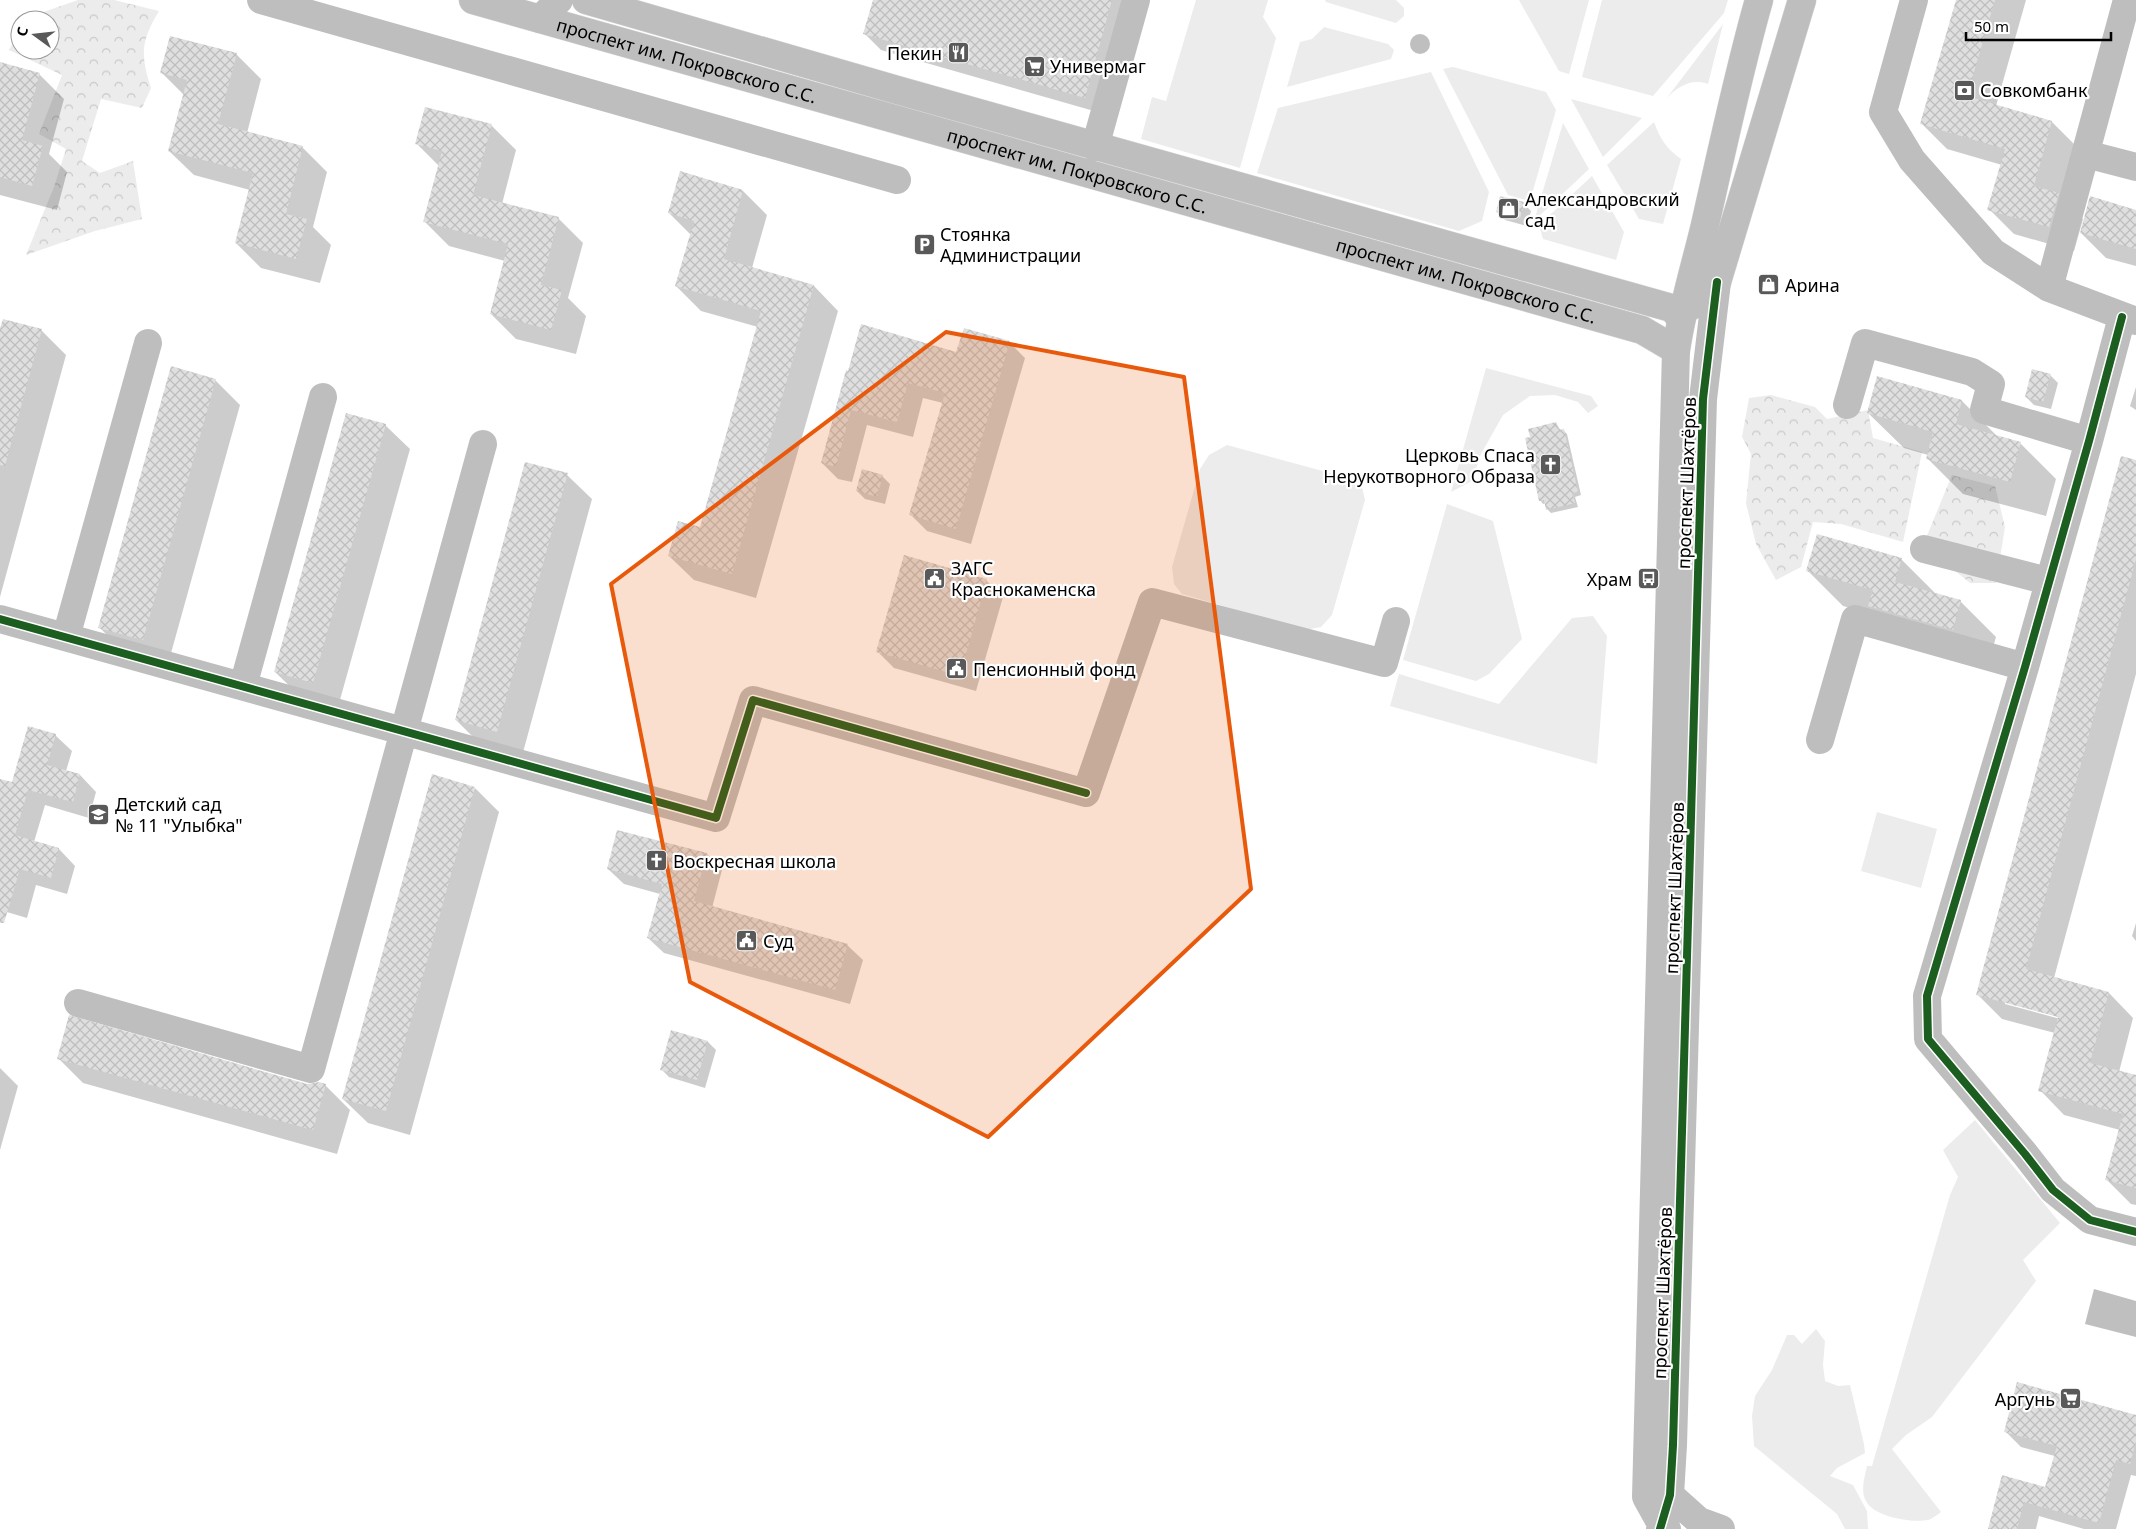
<svg xmlns="http://www.w3.org/2000/svg" width="2136" height="1529" font-family="'Noto Sans',sans-serif">
<style>
.green{fill:#ececec}
.forest{fill:url(#forest-crowns)}
.water{fill:#bfbfbf}
.shadow{fill:#0003;fill-rule:evenodd}
.building{fill:url(#building-cross-hatch)}
.lines{fill:none;stroke-linecap:round;stroke-linejoin:round}
.major-casing{stroke:#dbdbdb;stroke-width:29}
.minor{stroke:#bebebe;stroke-width:28}
.major{stroke:#bebebe;stroke-width:28}
.cycleway-casing{stroke:#fff;stroke-width:11}
.cycleway{stroke:#1b5e20;stroke-width:8}
.marked{fill:#e8590c;fill-opacity:0.2;stroke:#e8590c;stroke-width:4;stroke-linejoin:round}
.labels{text-anchor:middle;dominant-baseline:central;stroke-width:4.5;stroke-linejoin:round;paint-order:stroke}
.poi-label{font-size:18px;fill:#000;stroke:#fff;text-anchor:start}
.street-label{font-size:18px;fill:#000;stroke:#fff}
</style>
<defs>
<pattern id="forest-crowns" width="20" height="18" patternUnits="userSpaceOnUse" patternTransform="scale(1.25)"><rect width="20" height="18" fill="#ececec"/><path d="M2 6a3 3 0 1 1 6 0M12 15a3 3 0 1 1 6 0" fill="none" stroke="#c9c9c9"/></pattern>
<pattern id="building-cross-hatch" width="8" height="8" patternUnits="userSpaceOnUse" patternTransform="scale(1.25)"><rect width="8" height="8" fill="#dfdfdf"/><path d="M0 0l8 8M0 8l8-8" fill="none" stroke="#bebebe"/></pattern>
</defs>
<rect width="100%" height="100%" fill="#fff"/>
<!-- green -->
<path class="green" d="M1196 0H1268L1263 17 1276 38 1240 168 1141 139 1152 97 1166 101Z
M1325 0H1396L1404 8V16L1396 23 1326 2Z
M1519 0H1589L1569 74 1559 71Z
M1602 0H1728L1724 13 1653 96 1582 77Z
M1723 24 1708 84C1691 78 1677 87 1666 99Z
M1324 27 1388 44 1394 50 1391 59 1287 87 1300 42 1312 39Z
M1453 67 1546 92 1556 110 1530 201 1508 195 1443 69Z
M1431 72 1489 192 1482 221 1459 231 1257 173 1278 108Z
M1571 99 1642 118 1603 157Z
M1654 122C1660 139 1667 149 1681 159L1663 224 1639 219 1607 165Z
M1563 123 1589 169 1534 221Z
M1592 176 1624 232 1616 260 1543 239 1539 225Z
M1486 368 1591 396 1598 406 1588 413 1578 402 1555 395 1530 396 1503 415 1481 454 1472 481 1451 492Z
M1227 445 1345 477 1362 487 1365 500 1332 615 1321 627 1305 630 1182 594 1174 584 1172 567 1200 469 1209 455Z
M1447 504 1493 521 1522 639 1489 674 1476 681 1403 660Z
M1593 616 1607 636 1597 764 1390 706 1399 674 1499 704 1572 618Z
M1877 812 1937 829 1921 888 1861 871Z
M1975 1120 2060 1223 2023 1260 2036 1281 1932 1417 1906 1435 1892 1449 1941 1512C1937 1515 1932 1519 1928 1520 1911 1523 1874 1517 1866 1501 1860 1491 1865 1476 1867 1466H1872L1950 1195 1958 1177 1943 1150Z
M1816 1329 1825 1341 1823 1365 1825 1381 1838 1386 1850 1385 1864 1444 1865 1453 1837 1468 1830 1476 1853 1485 1867 1511 1868 1529H1845L1837 1514 1754 1446 1752 1416 1755 1396 1772 1370 1787 1335H1794L1802 1344Z"/>
<!-- forest -->
<path class="forest" d="M78 0H114L159 11C141 41 140 54 151 88L142 108 101 99 82 161 100 173 133 161 142 219 95 231 26 255 54 187 66 149 39 134 62 75 9 50 20 29V50H50V20H25L26 18Z
M1771 395 1815 407 1827 419 1868 410 1873 438 1922 452 1903 542 1841 524 1813 522 1801 567 1776 580 1756 544 1746 503 1751 454 1742 437 1749 398Z
M1952 475 1995 486 2005 527 1996 583H1970L1938 557 1926 538Z"/>
<!-- water -->
<path class="water" d="M1410 44a10 10 0 1 1 20 0a10 10 0 1 1-20 0Z
M2094 1289 2136 1301V1337L2085 1324Z"/>
<!-- shadow -->
<path class="shadow" d="M874 0H1133L1101 113 881 50 865 34Z
M1957 0H2026L1996 106 2052 122 2076 146 2062 198 2083 219 2074 251 2014 234 1989 209 2002 165 1947 149 1922 124Z
M236 54 261 79 247 133 303 148 327 172 313 227 331 245 320 283 261 268 236 243 250 190 194 175 169 151 184 95 162 73Z
M0 64 39 74 64 99 49 154 67 172 57 210 0 195Z
M491 125 516 150 502 204 558 218 583 243 568 298 586 316 576 354 516 339 491 314 505 261 449 246 424 221 439 166 417 144Z
M743 191 767 215 752 268 814 286 838 311 756 598 694 580 669 556 701 529 758 327 701 311 676 286 691 235 669 213Z
M1523 203 1531 211 1527 226 1505 220 1497 212Z
M2136 211V266L2106 258 2081 233Z
M41 330 66 355 0 597V333Z
M1009 342 1025 358 971 544 927 531 911 515 943 403 923 398 913 437 867 425 852 482 838 479 822 463 847 372 957 353Z
M2050 375 2058 383 2051 409 2034 405 2026 397Z
M215 380 240 405 168 664 124 652 99 627Z
M2136 387V410L2130 406Z
M1962 401 1998 437 2021 444 2056 479 2046 516 1963 494 1927 458 1928 455 1904 448 1868 413Z
M1556 423 1561 431 1563 430 1567 434 1581 495 1575 497 1578 507 1551 513 1547 509 1546 503 1543 504 1540 500Z
M385 425 410 449 338 707 300 696 275 672Z
M2136 461V674L2054 978 2109 993 2133 1018 2119 1072 2136 1077V1205L2131 1204 2107 1180 2120 1130 2064 1115 2040 1090 2055 1033 2002 1019 1977 994ZM2005 1001 2065 1017 2064 1020 2005 1004Z
M567 475 592 499 522 756 481 745 456 720Z
M882 476 890 484 885 504 865 499 857 491Z
M1901 559 1937 595 1960 601 1996 637 1988 665 1880 616 1843 606 1808 571Z
M986 580 1003 597 976 691 894 668 878 652Z
M55 735 72 751 66 771 80 775 96 792 89 818 45 805 34 842 59 849 75 866 67 894 36 885 27 918 0 910V780L13 784Z
M475 788 499 812 410 1135 368 1123 343 1099Z
M618 831 707 854 722 870 712 908 847 945 863 960 850 1004 664 953 648 938 660 894 624 884 608 869Z
M2136 923V941L2132 936Z
M672 1032 708 1042 716 1050 705 1088 669 1077 661 1069Z
M58 1058 307 1085H325L350 1110 337 1154 83 1083Z
M0 1068 18 1086 0 1150Z
M2136 1416V1476L2131 1475 2116 1529H2084L2039 1516 2036 1529H1989L2003 1477 2046 1488 2055 1456 2021 1447 2005 1431Z"/>
<!-- building -->
<path class="building" d="M873 0H1112L1085 98 863 34Z
M1956 0H1995L1967 96 2052 121 2034 186 2059 193 2049 227 1987 210 2005 149 1920 124Z
M170 36 237 53 218 124 303 146 286 214 307 219 296 259 235 243 253 173 168 151 187 80 160 73Z
M0 62 40 73 22 140 43 146 32 186 0 177Z
M425 107 492 124 473 195 559 217 541 285 562 290 551 330 490 314 508 244 423 222 442 151 415 144Z
M680 171 743 190 724 259 814 285 732 574 668 556 678 521 700 527 761 311 675 286 694 221 668 213Z
M1500 196 1524 202 1520 219 1496 212Z
M2090 196 2136 210V249L2080 233Z
M3 319 42 329 5 466 0 465V328Z
M861 324 956 352 964 328 1010 341 956 529 909 515 945 393 908 383 897 422 851 410 836 467 821 463 846 370 848 371Z
M171 366 216 379 143 640 98 628Z
M2032 369 2051 374 2043 402 2025 397Z
M1877 376 1962 400 1956 424 2021 442 2010 482 1926 459 1933 432 1867 413Z
M346 413 386 424 313 683 274 672Z
M1556 422 1558 430 1564 429 1578 492 1572 493 1575 503 1546 510 1544 500 1539 501 1525 438 1530 437 1528 429Z
M2121 456 2136 460V559L2026 969 2109 992 2090 1063 2136 1075V1188L2105 1180 2123 1114 2038 1091 2058 1017 1976 995Z
M525 462 568 473 497 732 455 720Z
M862 469 883 475 877 497 856 491Z
M1817 534 1902 558 1895 582 1961 600 1953 630 1868 606 1873 590 1806 571Z
M904 555 987 579 960 676 876 652Z
M28 726 56 734 47 765 80 774 73 802 28 790 15 835 59 848 51 878 20 869 4 923H0V779L12 782Z
M432 774 475 787 386 1111 342 1099Z
M617 830 707 853 694 901 848 944 835 990 647 938 662 884 607 869Z
M69 1015 307 1084 319 1082 326 1084 313 1130 57 1059Z
M671 1030 708 1041 697 1080 660 1070Z
M2017 1382 2136 1415V1441L2130 1464 2116 1460 2099 1523 2024 1502 2017 1529H1988L2002 1475 2045 1487 2057 1446 2004 1432Z"/>
<g class="lines">
<defs>
<g id="major">
<path id="s1" d="M473 0 1642 330 1676 350C1682 308 1695 267 1705 225 1722 150 1738 74 1759 0"/>
<path d="M586 0 897 90 1682 311"/>
<path d="M1677 314 1698 302 1717 282 1802 0"/>
</g>
</defs>
<!-- major casing -->
<use href="#major" class="major-casing"/>
<!-- minor -->
<path class="minor" d="M261 0 897 180
M1914 0 1883 112 1912 160 1993 252 2049 288 2136 321
M540 19 559 0
M1095 147 1136 0
M2086 154 2136 167
M2049 288 2127 0
M2122 317 2089 441 2025 667 1927 996 1928 1039 2025 1154 2053 1190 2090 1220 2136 1232
M1847 405 1865 343 1972 372 1991 384 1984 410 2089 441
M1924 549 2048 581
M0 619 716 818 753 700 1086 793 1152 602 1384 663 1396 621
M66 637 148 343
M243 686 323 397
M1820 740 1855 619 2025 667
M78 1003 311 1069 483 444
M1670 1495 1699 1521 1721 1529
M1660 1529 1670 1495 1673 1445 1703 399 1717 282
M1667 1529 1661 1524 1646 1497 1676 350"/>
<!-- major -->
<use href="#major" class="major"/>
<defs>
<path id="cycleway" d="M2122 317 2089 441 2025 667 1927 996 1928 1039 2025 1154 2053 1190 2090 1220 2136 1232
M0 619 716 818 753 700 1086 793
M1660 1529 1670 1495 1673 1445 1703 399 1717 282"/>
</defs>
<!-- cycleway casing -->
<use href="#cycleway" class="cycleway-casing"/>
<!-- cycleway -->
<use href="#cycleway" class="cycleway"/>
</g>
<!-- marked area -->
<path class="marked" d="M946 332 1184 377 1251 889 988 1137 690 982 611 584Z"/>
<!-- icons -->
<defs>
<symbol id="restaurant-square" viewBox="-11 -11 22 22"><rect x="-9" y="-9" width="18" height="18" rx="4" fill="#595959" stroke="#fff"/><path d="M-5-6h1v4h1v-4h1v4h1v-4h1v5L-1.5 .5V6h-2V.5L-5-1ZM5-6V6H3V1.5H1.5Q1.5-4 5-6Z" fill="#fff"/></symbol>
<symbol id="supermarket-square" viewBox="-11 -11 22 22"><rect x="-9" y="-9" width="18" height="18" rx="4" fill="#595959" stroke="#fff"/><path d="M-6-5.5h2.5l.6 2H6L4.5 2H-2.5L-4.4-4H-6ZM-1.5 3.2a1.3 1.3 0 1 0 .1 0ZM3 3.2a1.3 1.3 0 1 0 .1 0Z" fill="#fff"/></symbol>
<symbol id="bank-square" viewBox="-11 -11 22 22"><rect x="-9" y="-9" width="18" height="18" rx="4" fill="#595959" stroke="#fff"/><path d="M-6-4H6V4H-6ZM0-2.3a2.3 2.3 0 1 0 0 4.6a2.3 2.3 0 1 0 0-4.6Z" fill="#fff"/></symbol>
<symbol id="shop-square" viewBox="-11 -11 22 22"><rect x="-9" y="-9" width="18" height="18" rx="4" fill="#595959" stroke="#fff"/><path d="M-5-2.5h2.3a2.7 3.5 0 0 1 5.4 0H5L5.5 6h-11ZM-1.5-2.5h3a1.5 2.3 0 0 0-3 0Z" fill="#fff"/></symbol>
<symbol id="parking-square" viewBox="-11 -11 22 22"><rect x="-9" y="-9" width="18" height="18" rx="4" fill="#595959" stroke="#fff"/><path d="M-3.5-5.5H1a3.5 3.5 0 0 1 0 7H-1V5.5H-3.5ZM-1-3.4V-.6H.8a1.4 1.4 0 0 0 0-2.8Z" fill="#fff"/></symbol>
<symbol id="church-square" viewBox="-11 -11 22 22"><rect x="-9" y="-9" width="18" height="18" rx="4" fill="#595959" stroke="#fff"/><path d="M-1.2-6h2.4v3.5h3.3v2.4h-3.3V6h-2.4V-.1h-3.3v-2.4h3.3Z" fill="#fff"/></symbol>
<symbol id="civic-square" viewBox="-11 -11 22 22"><rect x="-9" y="-9" width="18" height="18" rx="4" fill="#595959" stroke="#fff"/><path d="M-.6-6.5H3V-4.5H.6V-3L4-1V1h2V6H-6V1h2V-1L-.6-3ZM-1.2 2.5V6h2.4V2.5Z" fill="#fff"/></symbol>
<symbol id="bus-square" viewBox="-11 -11 22 22"><rect x="-9" y="-9" width="18" height="18" rx="4" fill="#595959" stroke="#fff"/><path d="M-5-6H5V4H4V6H2V4H-2V6H-4V4H-5ZM-3.5-4V0h7V-4ZM-3.5 1.2v1.5H-2V1.2ZM2 1.2v1.5H3.5V1.2Z" fill="#fff"/></symbol>
<symbol id="school-square" viewBox="-11 -11 22 22"><rect x="-9" y="-9" width="18" height="18" rx="4" fill="#595959" stroke="#fff"/><path d="M0-5L7-2L0 1L-7-2ZM-4 1L0 2.5L4 1V4Q0 6-4 4Z" fill="#fff"/></symbol>
</defs>
<g fill-rule="evenodd">
<use href="#restaurant-square" x="946" y="40" width="25" height="25"/>
<use href="#supermarket-square" x="1022" y="54" width="25" height="25"/>
<use href="#bank-square" x="1952" y="78" width="25" height="25"/>
<use href="#shop-square" x="1496" y="196" width="25" height="25"/>
<use href="#parking-square" x="912" y="232" width="25" height="25"/>
<use href="#shop-square" x="1756" y="272" width="25" height="25"/>
<use href="#church-square" x="1538" y="452" width="25" height="25"/>
<use href="#civic-square" x="922" y="566" width="25" height="25"/>
<use href="#bus-square" x="1636" y="566" width="25" height="25"/>
<use href="#civic-square" x="944" y="656" width="25" height="25"/>
<use href="#school-square" x="86" y="802" width="25" height="25"/>
<use href="#church-square" x="644" y="848" width="25" height="25"/>
<use href="#civic-square" x="734" y="928" width="25" height="25"/>
<use href="#supermarket-square" x="2058" y="1386" width="25" height="25"/>
</g>
<g class="labels">
<!-- poi labels -->
<g class="poi-label">
<text x="942" y="53" text-anchor="end">Пекин</text>
<text x="1050" y="66">Универмаг</text>
<text x="1980" y="90">Совкомбанк</text>
<text x="1525" y="199">Александровский<tspan x="1525" dy="21">сад</tspan></text>
<text x="940" y="234">Стоянка<tspan x="940" dy="21">Администрации</tspan></text>
<text x="1785" y="285">Арина</text>
<text x="1535" y="455" text-anchor="end">Церковь Спаса<tspan x="1535" dy="21">Нерукотворного Образа</tspan></text>
<text x="951" y="568">ЗАГС<tspan x="951" dy="21">Краснокаменска</tspan></text>
<text x="1632" y="579" text-anchor="end">Храм</text>
<text x="973" y="669">Пенсионный фонд</text>
<text x="115" y="804">Детский сад<tspan x="115" dy="21">№ 11 "Улыбка"</tspan></text>
<text x="673" y="861">Воскресная школа</text>
<text x="763" y="941">Суд</text>
<text x="2055" y="1399" text-anchor="end">Аргунь</text>
</g>
<!-- street labels -->
<g class="street-label">
<text stroke="none"><textPath href="#s1" startOffset="222">проспект им. Покровского С.С.</textPath></text>
<text stroke="none"><textPath href="#s1" startOffset="628">проспект им. Покровского С.С.</textPath></text>
<text stroke="none"><textPath href="#s1" startOffset="1032">проспект им. Покровского С.С.</textPath></text>
<text transform="translate(1686 483) rotate(-88)">проспект Шахтёров</text>
<text transform="translate(1674 888) rotate(-88)">проспект Шахтёров</text>
<text transform="translate(1662 1293) rotate(-88)">проспект Шахтёров</text>
</g>
</g>
<!-- north arrow -->
<g transform="translate(35 35) rotate(285)"><circle r="24" fill="#ffffff" stroke="#999999"/>
<path d="M0-4L9 19L0 12L-9 19Z" fill="#595959"/>
<text y="-8" font-size="14" font-weight="bold" text-anchor="middle" fill="#000000">С</text>
</g>
<!-- scale -->
<path d="M1966 32v8h145v-8" fill="none" stroke="#000000" stroke-width="2.5"/>
<text x="1974" y="32" font-size="15" fill="#000000" stroke="#ffffff" stroke-width="4" paint-order="stroke">50 m</text>
</svg>
